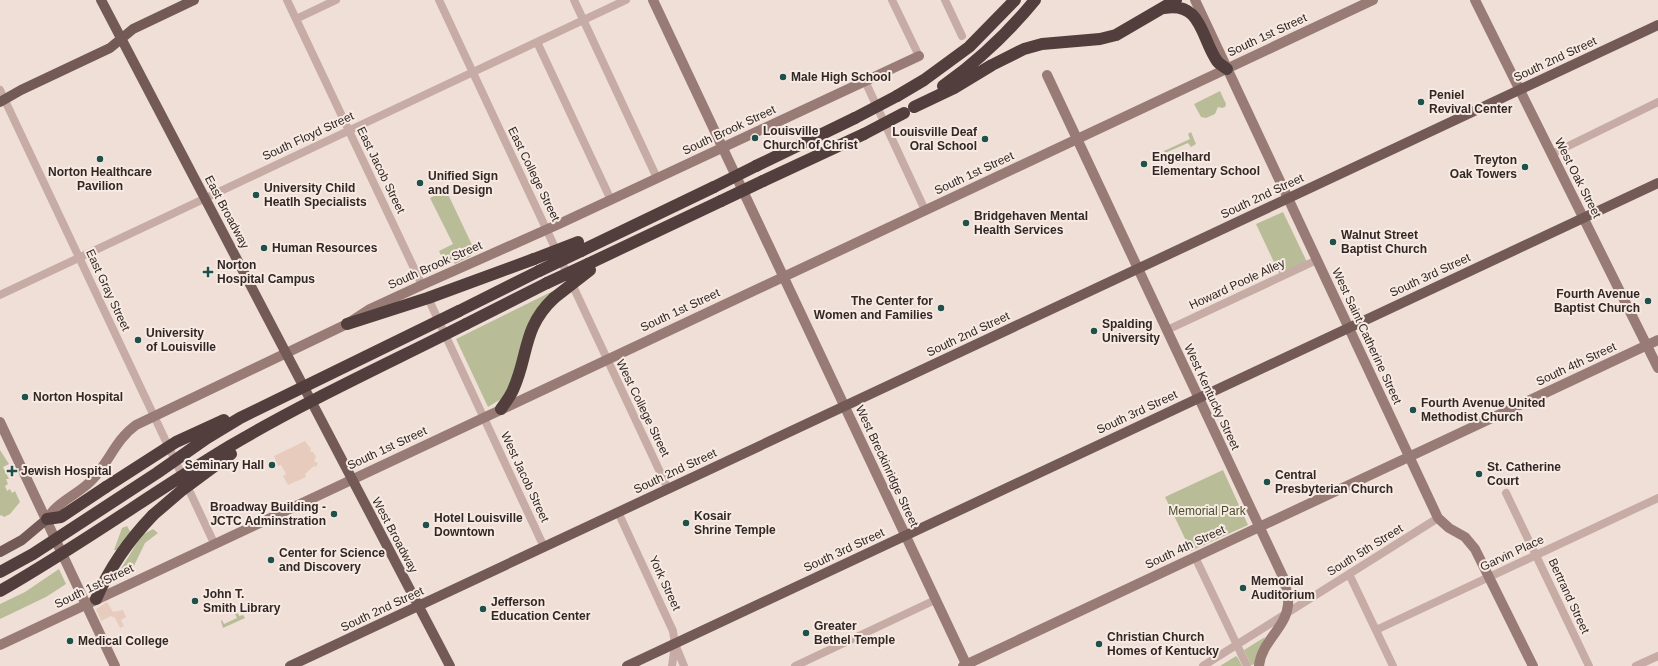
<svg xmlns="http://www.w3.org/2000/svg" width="1658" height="666" font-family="Helvetica,sans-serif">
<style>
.green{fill:#b8bd98}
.plaza{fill:#e7ccbe}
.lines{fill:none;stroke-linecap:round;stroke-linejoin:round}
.street{stroke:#c6aca4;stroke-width:8}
.secondary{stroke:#997b76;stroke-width:10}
.primary{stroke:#735a57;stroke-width:10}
.highway{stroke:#523f3d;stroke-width:12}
.highway-bridge{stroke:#523f3d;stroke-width:12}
.poi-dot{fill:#1d5149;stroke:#f7eae3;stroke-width:1.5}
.labels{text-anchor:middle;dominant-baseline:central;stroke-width:4;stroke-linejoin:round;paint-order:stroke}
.street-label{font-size:12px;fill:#322725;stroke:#f7eae3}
.poi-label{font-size:12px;font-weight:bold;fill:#322725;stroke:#f7eae3;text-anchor:start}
.park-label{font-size:12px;fill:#494f2a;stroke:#f7eae3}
</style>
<rect width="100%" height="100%" fill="#efdfd7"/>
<!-- green -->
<path class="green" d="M1220 91 1226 104 1225 107 1222 108 1218 107 1215 114 1206 118 1201 117 1194 104Z
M1191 132 1196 144 1191 147 1188 143 1165 153 1164 151 1190 139 1188 134Z
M446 190 474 249 471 256 455 264 453 260 443 259 439 251 453 244 430 198Z
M1283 212 1307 262 1280 275 1256 224Z
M563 286 554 292 514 381 501 399 488 407 456 339Z
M0 450 9 464 3 467 9 479H6L8 484 5 486 7 491 10 489 12 493 15 491 20 502 10 514 4 517 1 515 0 516Z
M1223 470 1248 525 1191 551 1165 497Z
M127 526 131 533 122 551 114 550 122 528Z
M153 529 158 533 145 543 130 574 119 579 117 578V575L142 535Z
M59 569 66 584 46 597 0 619V604L25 592Z
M238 613 239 616 243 615 245 618 223 628 221 621 222 620 224 624 237 618 235 614Z
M1265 637 1256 664 1251 665 1244 650Z
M1236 656 1238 658 1242 666H1220Z"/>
<!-- plaza -->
<path class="plaza" d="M305 441 311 449 310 452H313L316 457 314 461 318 463 316 467 314 466 305 474 306 477 288 485 283 476 286 474 281 465 278 466 274 456Z
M107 602 113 612 123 610 126 617 121 620 124 626 120 628 115 618 111 616 101 621 96 609Z"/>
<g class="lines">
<!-- street -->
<path class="street" d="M287 0 422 285
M439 0 668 489
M574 0 657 178
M892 0 919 56
M945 0 962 36
M296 19 336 0
M537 42 611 200
M865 81 925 210
M0 90 214 543
M1552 154 1658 102
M0 295 626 0
M428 298 544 547
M1167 330 1317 260
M1506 493 1589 666
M618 512 673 631 675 644 684 666
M1195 557 1247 666
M1349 574 1393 666
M1376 630 1658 498
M672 666 675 645
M795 666 935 600
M1203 666 1438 518
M1636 666 1658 656"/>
<!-- secondary -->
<path class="secondary" d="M653 0 967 666
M1195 0 1438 518 1449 528 1465 537 1475 549 1533 666
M1475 0 1658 368
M1047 75 1283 577C1285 585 1289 596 1288 605 1286 628 1261 642 1259 666
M0 422 115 666
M47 519C57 502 77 495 91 481 109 463 115 440 136 425L347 324 370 309 422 285 559 224 919 56
M0 645 1373 0
M963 666 1658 340"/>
<!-- primary -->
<path class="primary" d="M101 0 450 666
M0 102 21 90 110 48 133 29 194 0
M0 552 22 540 47 519
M290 666 1658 25
M627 666 1658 183"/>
<!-- highway -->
<path class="highway" d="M1164 8C1202 1 1201 38 1217 61 1219 64 1223 66 1227 69
M943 86C978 61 1008 33 1035 0
M897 96 924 80 969 47 1015 0
M914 107 954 88 992 65 1024 49 1042 44 1100 39 1116 35 1176 0
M756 166 855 118
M763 181 864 134
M581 251 714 187
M588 264 721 201
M459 311 539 271
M347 324 428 298 534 259
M466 324 547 283
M501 409C505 403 510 397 513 390 529 355 522 328 554 298
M47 519 61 517 106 487
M96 599C109 569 130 539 153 515"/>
<!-- highway-bridge -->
<path class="highway-bridge" d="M855 118 897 96
M864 134 904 113
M714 187 756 166
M721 201 763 181
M534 259 578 242
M539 271 581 251
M547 283 588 264
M554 298 590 270
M106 487 176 442 224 420
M153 515 181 491 231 454
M0 572 33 554 157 473 207 438 240 418 459 311
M0 591C79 546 152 493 230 446 306 401 387 364 466 324"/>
</g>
<!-- markers -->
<g class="poi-dot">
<circle cx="783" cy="77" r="4"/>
<circle cx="1421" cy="102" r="4"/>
<circle cx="755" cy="138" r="4"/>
<circle cx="985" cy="139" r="4"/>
<circle cx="100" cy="159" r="4"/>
<circle cx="1144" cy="164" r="4"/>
<circle cx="1525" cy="167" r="4"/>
<circle cx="420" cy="183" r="4"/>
<circle cx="256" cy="195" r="4"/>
<circle cx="966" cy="223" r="4"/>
<circle cx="1333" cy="242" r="4"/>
<circle cx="264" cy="248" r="4"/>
<path d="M206 266h4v4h4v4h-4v4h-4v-4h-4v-4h4z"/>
<circle cx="1648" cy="301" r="4"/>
<circle cx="941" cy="308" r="4"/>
<circle cx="1094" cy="331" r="4"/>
<circle cx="138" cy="340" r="4"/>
<circle cx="25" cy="397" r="4"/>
<circle cx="1413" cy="410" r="4"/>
<circle cx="272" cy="465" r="4"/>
<path d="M10 465h4v4h4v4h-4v4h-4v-4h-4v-4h4z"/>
<circle cx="1479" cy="474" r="4"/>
<circle cx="1267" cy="482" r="4"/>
<circle cx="334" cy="514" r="4"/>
<circle cx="686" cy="523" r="4"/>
<circle cx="426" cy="525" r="4"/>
<circle cx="271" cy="560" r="4"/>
<circle cx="1243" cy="588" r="4"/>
<circle cx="195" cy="601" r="4"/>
<circle cx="483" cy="609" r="4"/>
<circle cx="806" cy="633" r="4"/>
<circle cx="70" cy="641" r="4"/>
<circle cx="1099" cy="644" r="4"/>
</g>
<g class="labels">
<!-- street labels -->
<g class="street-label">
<text transform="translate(1267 35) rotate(-25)">South 1st Street</text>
<text transform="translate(1555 59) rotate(-25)">South 2nd Street</text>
<text transform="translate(729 130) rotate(-25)">South Brook Street</text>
<text transform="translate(308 136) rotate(-25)">South Floyd Street</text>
<text transform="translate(381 170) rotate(64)">East Jacob Street</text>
<text transform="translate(974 173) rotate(-25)">South 1st Street</text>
<text transform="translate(534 174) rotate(64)">East College Street</text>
<text transform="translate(1578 178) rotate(63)">West Oak Street</text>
<text transform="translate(1262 196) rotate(-25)">South 2nd Street</text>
<text transform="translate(227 212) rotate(62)">East Broadway</text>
<text transform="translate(435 265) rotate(-24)">South Brook Street</text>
<text transform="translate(1430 275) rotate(-25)">South 3rd Street</text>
<text transform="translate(1237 284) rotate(-25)">Howard Poole Alley</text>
<text transform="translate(108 290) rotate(65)">East Gray Street</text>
<text transform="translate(680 310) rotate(-25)">South 1st Street</text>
<text transform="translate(968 334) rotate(-25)">South 2nd Street</text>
<text transform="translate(1367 336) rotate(65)">West Saint Catherine Street</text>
<text transform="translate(1576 364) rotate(-25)">South 4th Street</text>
<text transform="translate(1212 397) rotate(65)">West Kentucky Street</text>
<text transform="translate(643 408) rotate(64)">West College Street</text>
<text transform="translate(1137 412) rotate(-25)">South 3rd Street</text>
<text transform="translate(387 448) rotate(-25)">South 1st Street</text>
<text transform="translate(887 466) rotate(65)">West Breckinridge Street</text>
<text transform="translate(675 471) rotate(-25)">South 2nd Street</text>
<text transform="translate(525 477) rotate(65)">West Jacob Street</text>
<text transform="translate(395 535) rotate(62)">West Broadway</text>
<text transform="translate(1185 547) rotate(-25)">South 4th Street</text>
<text transform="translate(844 550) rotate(-25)">South 3rd Street</text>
<text transform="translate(1365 550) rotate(-32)">South 5th Street</text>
<text transform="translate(1512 553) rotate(-25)">Garvin Place</text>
<text transform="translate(665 583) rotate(65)">York Street</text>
<text transform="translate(94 586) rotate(-26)">South 1st Street</text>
<text transform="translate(1569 596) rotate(65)">Bertrand Street</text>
<text transform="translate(382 609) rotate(-25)">South 2nd Street</text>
</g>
<!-- poi labels -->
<g class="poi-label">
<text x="791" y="77">Male High School</text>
<text x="1429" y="95">Peniel<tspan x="1429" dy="14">Revival Center</tspan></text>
<text x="763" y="131">Louisville<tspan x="763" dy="14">Church of Christ</tspan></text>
<text x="977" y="132" text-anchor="end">Louisville Deaf<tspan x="977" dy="14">Oral School</tspan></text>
<text x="1152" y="157">Engelhard<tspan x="1152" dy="14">Elementary School</tspan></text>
<text x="1517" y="160" text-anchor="end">Treyton<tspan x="1517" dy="14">Oak Towers</tspan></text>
<text x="100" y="172" text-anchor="middle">Norton Healthcare<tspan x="100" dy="14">Pavilion</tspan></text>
<text x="428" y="176">Unified Sign<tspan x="428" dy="14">and Design</tspan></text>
<text x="264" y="188">University Child<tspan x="264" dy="14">Heatlh Specialists</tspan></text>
<text x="974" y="216">Bridgehaven Mental<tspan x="974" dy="14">Health Services</tspan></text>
<text x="1341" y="235">Walnut Street<tspan x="1341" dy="14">Baptist Church</tspan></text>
<text x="272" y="248">Human Resources</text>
<text x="217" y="265">Norton<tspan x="217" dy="14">Hospital Campus</tspan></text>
<text x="1640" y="294" text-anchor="end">Fourth Avenue<tspan x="1640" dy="14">Baptist Church</tspan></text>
<text x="933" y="301" text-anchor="end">The Center for<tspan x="933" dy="14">Women and Families</tspan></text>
<text x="1102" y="324">Spalding<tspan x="1102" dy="14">University</tspan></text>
<text x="146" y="333">University<tspan x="146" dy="14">of Louisville</tspan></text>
<text x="33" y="397">Norton Hospital</text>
<text x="1421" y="403">Fourth Avenue United<tspan x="1421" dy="14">Methodist Church</tspan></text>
<text x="264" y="465" text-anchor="end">Seminary Hall</text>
<text x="1487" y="467">St. Catherine<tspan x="1487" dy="14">Court</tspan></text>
<text x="21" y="471">Jewish Hospital</text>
<text x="1275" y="475">Central<tspan x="1275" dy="14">Presbyterian Church</tspan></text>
<text x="326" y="507" text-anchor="end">Broadway Building -<tspan x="326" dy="14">JCTC Adminstration</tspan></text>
<text x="694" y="516">Kosair<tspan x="694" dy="14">Shrine Temple</tspan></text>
<text x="434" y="518">Hotel Louisville<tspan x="434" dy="14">Downtown</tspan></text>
<text x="279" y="553">Center for Science<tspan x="279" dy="14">and Discovery</tspan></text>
<text x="1251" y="581">Memorial<tspan x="1251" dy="14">Auditorium</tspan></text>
<text x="203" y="594">John T.<tspan x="203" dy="14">Smith Library</tspan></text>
<text x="491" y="602">Jefferson<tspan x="491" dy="14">Education Center</tspan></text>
<text x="814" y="626">Greater<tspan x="814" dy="14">Bethel Temple</tspan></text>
<text x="1107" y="637">Christian Church<tspan x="1107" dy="14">Homes of Kentucky</tspan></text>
<text x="78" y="641">Medical College</text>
</g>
<!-- park labels -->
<g class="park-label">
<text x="1207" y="511">Memorial Park</text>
</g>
</g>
</svg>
